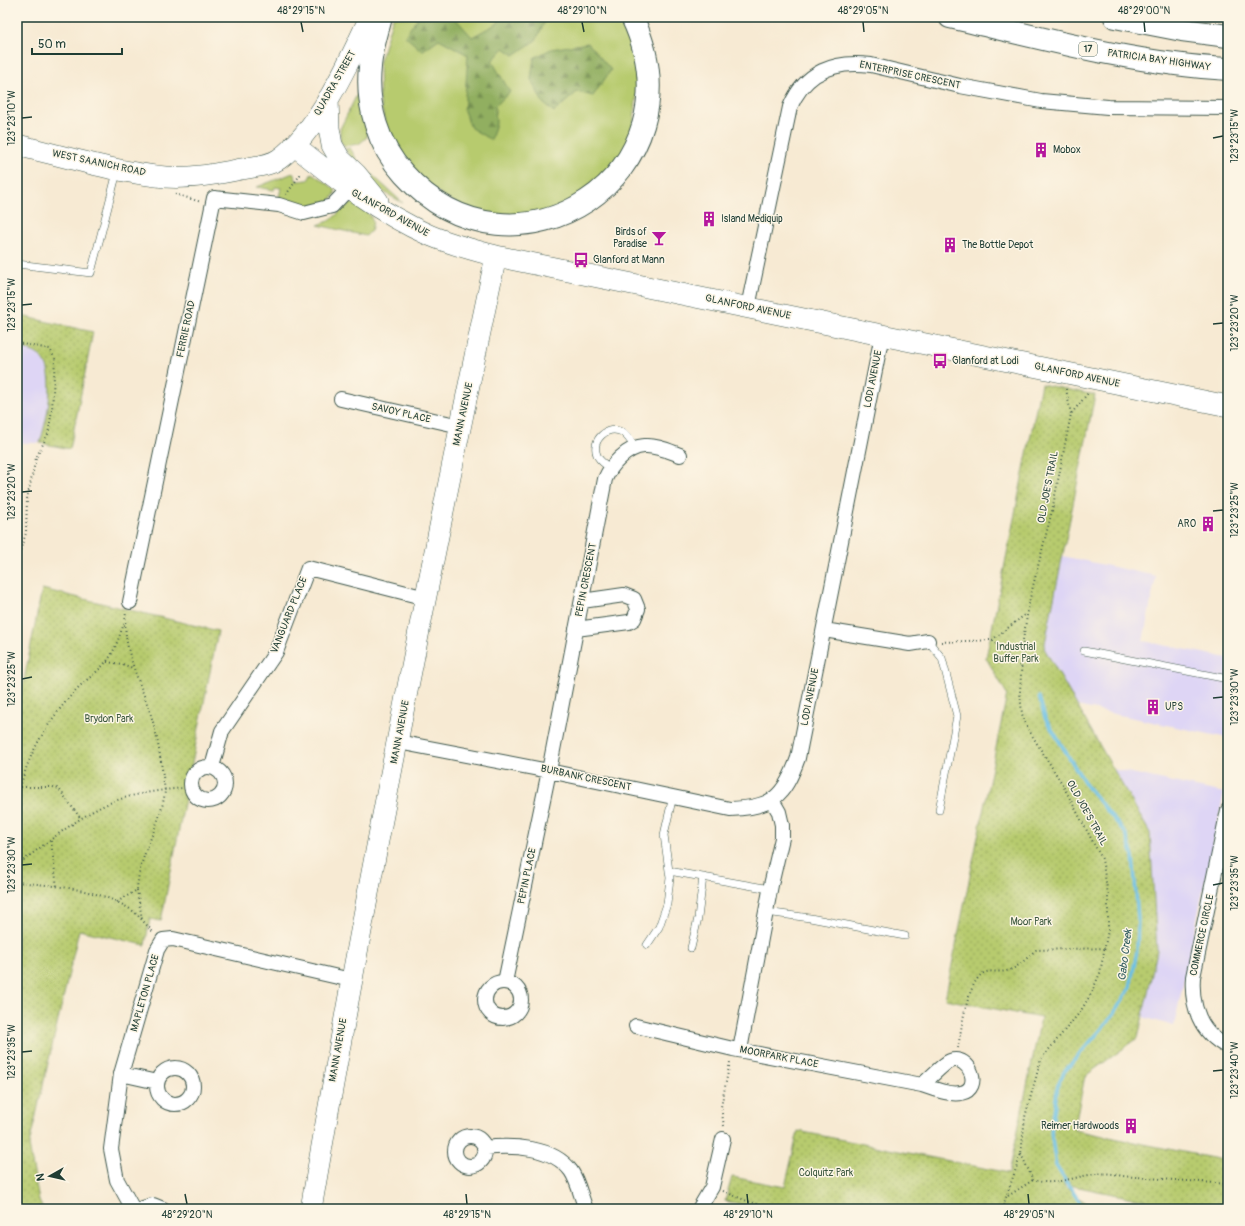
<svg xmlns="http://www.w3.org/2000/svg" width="1245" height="1226" font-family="Pangolin,sans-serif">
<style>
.built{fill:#ded5f5}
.green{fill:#b7cb6e;stroke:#6b8451}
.forest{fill:url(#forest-firs);stroke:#58764a}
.park{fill:url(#park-dots);stroke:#6b8451}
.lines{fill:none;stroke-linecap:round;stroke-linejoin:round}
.stream{stroke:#69c0e6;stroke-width:3.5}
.lane-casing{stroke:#3f574c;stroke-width:8}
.street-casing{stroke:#3f574c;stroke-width:16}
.secondary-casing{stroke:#3f574c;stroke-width:22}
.highway-casing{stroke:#3f574c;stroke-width:24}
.path{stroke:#3f574c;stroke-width:2;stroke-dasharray:1 3;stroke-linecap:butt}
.lane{stroke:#fff;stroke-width:7}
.street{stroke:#fff;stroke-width:14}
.secondary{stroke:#fff;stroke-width:21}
.highway{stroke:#fff;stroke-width:22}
.ticks{fill:none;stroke:#1f3d34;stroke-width:1.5}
.labels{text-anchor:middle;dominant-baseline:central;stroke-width:3;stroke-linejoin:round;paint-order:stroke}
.shield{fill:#fcf5e5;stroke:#617469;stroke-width:1}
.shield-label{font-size:9px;font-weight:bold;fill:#1f3d34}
.street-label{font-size:10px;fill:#1f3d34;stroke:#fcf5e5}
.poi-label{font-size:10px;fill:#1f3d34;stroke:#fcf5e5;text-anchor:start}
.park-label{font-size:10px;fill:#3d5940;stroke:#fcf5e5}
.water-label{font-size:11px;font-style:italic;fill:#325e60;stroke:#fcf5e5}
.neatline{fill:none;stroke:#1f3d34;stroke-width:1.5}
.ticks-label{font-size:10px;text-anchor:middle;fill:#1f3d34}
</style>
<defs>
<pattern id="forest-firs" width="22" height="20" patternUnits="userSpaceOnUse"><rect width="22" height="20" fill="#91af61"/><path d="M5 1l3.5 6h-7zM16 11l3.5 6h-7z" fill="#769051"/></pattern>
<pattern id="park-dots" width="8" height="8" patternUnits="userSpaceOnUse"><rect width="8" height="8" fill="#b7cb6e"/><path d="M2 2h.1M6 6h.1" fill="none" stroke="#94a65b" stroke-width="1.8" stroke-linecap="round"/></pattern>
</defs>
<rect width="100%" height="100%" fill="#fcf5e5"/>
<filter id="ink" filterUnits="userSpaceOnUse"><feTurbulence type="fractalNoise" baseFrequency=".025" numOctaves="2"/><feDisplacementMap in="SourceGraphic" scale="8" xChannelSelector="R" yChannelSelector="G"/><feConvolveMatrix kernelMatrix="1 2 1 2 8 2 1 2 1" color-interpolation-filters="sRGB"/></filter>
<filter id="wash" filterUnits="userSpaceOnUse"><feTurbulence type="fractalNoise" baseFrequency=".012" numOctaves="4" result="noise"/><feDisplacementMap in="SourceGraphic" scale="16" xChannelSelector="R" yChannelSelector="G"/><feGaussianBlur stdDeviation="0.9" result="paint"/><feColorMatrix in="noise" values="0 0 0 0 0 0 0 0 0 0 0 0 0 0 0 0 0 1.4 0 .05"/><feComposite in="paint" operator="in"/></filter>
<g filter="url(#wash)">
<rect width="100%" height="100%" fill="#f7ead3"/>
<!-- built -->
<path class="built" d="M17 346 32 351 41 357 49 370 50 395 46 420 40 443H17Z
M1062 556 1156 576 1143 641 1228 658V738L1077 706 1044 648Z
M1113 769 1224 793 1174 1026 1143 1017 1157 951Z"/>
<!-- green -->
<path class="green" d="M393 17H623L641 55 632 138 608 176 579 199 539 215 498 217 463 208 416 178 387 130 380 102 379 64Z
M364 80 368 128 367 137 359 144 344 146 340 141V129Z
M350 148 359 163 403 203 382 191 361 174 345 149Z
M293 173 297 181 308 180 312 173 335 189V194L323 210 278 202 281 188 275 187 274 190 257 187Z
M352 203 368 212 373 221 371 231 366 236 318 225 331 220 346 206Z"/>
<!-- forest -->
<path class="forest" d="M418 17H454L472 37 498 23 501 17H547L536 40 514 55 504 48 492 61 510 92 495 106 496 123 491 140 471 128 464 111 468 55 439 39 422 51 405 36Z
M588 43 611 70 593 96 577 92 554 112 543 103 531 79 534 58 551 49Z"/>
<!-- park -->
<path class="park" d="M17 315 93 332 70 449 40 443C46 422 59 372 40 356 34 351 25 349 17 346Z
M1041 384 1095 395 1044 648 1150 833 1157 951 1138 1038 1085 1076 1074 1130 1228 1161V1209H1186L1064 1184C1071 1195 1085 1201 1095 1209H765L725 1201 732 1177 785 1187 798 1131 1009 1173 1041 1018 945 999 1007 694 986 658Z
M42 589 218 631 161 921 150 919 145 945 79 930 29 1145 39 1201 43 1209H17V716Z"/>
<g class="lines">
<!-- stream -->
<path class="stream" d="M1039 697 1045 718 1086 785 1126 834 1133 856 1138 919 1137 950 1130 988 1111 1018 1064 1072 1058 1084 1051 1132 1056 1166 1084 1209"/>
</g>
</g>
<g filter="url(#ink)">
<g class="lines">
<defs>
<path id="lane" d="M17 264 91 273 117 172
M610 468C605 464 599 461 597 455 591 440 607 425 622 432 628 436 632 443 636 449
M928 641 942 658 957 716 939 810
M1084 651 1228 679
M669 871 770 889
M766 912 810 918 905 936
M647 945 659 927 667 904 670 878 664 835 673 796
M691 948 698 918 703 877"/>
<path id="street" d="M748 307 790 107C805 72 834 60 871 65L960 86 1041 101 1108 107 1228 108
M341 399 460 426
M130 602 214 198 279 205 304 213 332 206 348 189
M576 629 629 622 634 619 638 609 634 599 624 595 582 601
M824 630 910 644 928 641
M398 742 549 771 730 809C772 808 784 797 798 758L882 335
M191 784a17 17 0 1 1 34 0a17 17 0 1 1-34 0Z
M212 767 222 731 276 652 308 568 426 598
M1228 810 1193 977C1191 1006 1200 1033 1228 1047
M505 982 549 771 605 479C611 465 627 447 644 446 656 445 669 451 680 455
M485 1000a18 18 0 1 1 36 0a18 18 0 1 1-36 0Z
M636 1026 733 1049 922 1085C935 1089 948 1095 961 1093 983 1089 970 1054 950 1061 944 1063 929 1079 922 1085
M740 1050 771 885 782 838V825L779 812 772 800
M157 1086a18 18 0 1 1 36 0a18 18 0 1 1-36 0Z
M121 1074 157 1082
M455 1151a15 15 0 1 1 30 0a15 15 0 1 1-30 0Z
M484 1148C512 1145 553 1146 571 1171 578 1181 581 1197 586 1209
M133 1209 117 1180 111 1149 121 1074 157 950 163 940 173 939 351 980
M140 1209 153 1205 163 1209
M699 1209 712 1187 723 1139"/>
<path id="secondary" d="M328 99 329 128 332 145 340 159 356 174 378 201
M17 145C66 157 115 172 165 177 189 179 218 174 241 169 252 167 269 166 279 159 318 131 350 60 370 17
M294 145C336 179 379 213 429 235 450 244 473 250 496 256L1228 406
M311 1209C366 890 429 573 496 256"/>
<path id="highway" d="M381 17C377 33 371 51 370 67 366 105 378 146 404 174 515 298 706 173 632 17
M950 17C1042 38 1134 64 1228 69
M1115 17 1182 30 1228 36"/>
</defs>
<!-- lane casing -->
<use href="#lane" class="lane-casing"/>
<!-- street casing -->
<use href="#street" class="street-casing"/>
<!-- secondary casing -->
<use href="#secondary" class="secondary-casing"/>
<!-- highway casing -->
<use href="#highway" class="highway-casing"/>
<!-- path -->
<path class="path" d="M175 194 201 202
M286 195 302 172
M17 343 50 349 55 359 52 410 48 434 36 458 27 499 26 533 17 560
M1066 389 1071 414
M992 640 1026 614
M941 642 992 640 1021 668
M107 662 122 664 133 668
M17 787H53L59 789 81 819
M17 807C21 764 46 723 75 691 84 681 97 673 106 662 115 652 119 636 124 624
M51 841 57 887
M17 865C45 845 83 812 115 801 139 792 166 790 191 787
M17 882C54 886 97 888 130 909 139 915 146 925 154 933
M137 890 142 919
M117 902 137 890C139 852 161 827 165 791 162 768 159 744 153 722 143 686 121 651 126 612
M17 928 20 997 17 1020
M958 1048C961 1030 967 985 982 974 989 969 998 973 1006 971 1019 968 1026 958 1036 950L1106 948
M724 1126 721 1107 730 1062
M1021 1154 1033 1180C1062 1189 1090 1166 1122 1176L1228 1184
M723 1191 747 1201 775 1209
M1008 1196 1033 1180
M1002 1209 1021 1154 1025 1117 1041 1059 1080 1012 1091 994 1100 973 1108 930V894L1102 859 1061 782 1028 729 1022 714 1020 692 1023 640 1030 598 1052 511 1071 414 1088 393"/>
<!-- lane -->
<use href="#lane" class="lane"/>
<!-- street -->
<use href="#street" class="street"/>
<!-- secondary -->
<use href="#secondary" class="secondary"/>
<!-- highway -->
<use href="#highway" class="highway"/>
</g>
</g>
<!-- ticks -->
<path class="ticks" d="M301 22 303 32M582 22 584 32M863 22 864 32M1144 22 1145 32M22 118 32 117M1213 138 1223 136M22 305 32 304M1213 324 1223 323M22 492 32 491M1213 511 1223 510M22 679 32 677M1213 698 1223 697M22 865 32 864M1213 885 1223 883M22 1052 32 1051M1213 1071 1223 1070M185 1194 187 1204M466 1194 467 1204M747 1194 748 1204M1028 1194 1029 1204"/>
<!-- icons -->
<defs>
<symbol id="building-bare" viewBox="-9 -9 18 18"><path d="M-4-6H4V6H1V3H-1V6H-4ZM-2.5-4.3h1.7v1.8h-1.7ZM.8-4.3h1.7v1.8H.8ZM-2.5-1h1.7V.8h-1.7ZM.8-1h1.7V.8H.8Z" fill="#b5179e" stroke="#fcf5e5" stroke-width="2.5" paint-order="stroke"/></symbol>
<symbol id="bar-bare" viewBox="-9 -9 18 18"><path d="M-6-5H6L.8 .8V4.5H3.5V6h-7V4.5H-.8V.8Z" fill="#b5179e" stroke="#fcf5e5" stroke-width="2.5" paint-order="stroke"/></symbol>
<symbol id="bus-bare" viewBox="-9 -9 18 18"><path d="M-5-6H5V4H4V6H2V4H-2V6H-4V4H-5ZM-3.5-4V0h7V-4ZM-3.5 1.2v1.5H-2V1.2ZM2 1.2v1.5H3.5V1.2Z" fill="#b5179e" stroke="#fcf5e5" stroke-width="2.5" paint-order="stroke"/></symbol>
</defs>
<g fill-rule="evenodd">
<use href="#building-bare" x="1030" y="139" width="22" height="22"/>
<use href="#building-bare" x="698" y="208" width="22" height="22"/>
<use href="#bar-bare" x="648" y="227" width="22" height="22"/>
<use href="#building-bare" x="939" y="234" width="22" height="22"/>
<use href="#bus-bare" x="570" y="249" width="22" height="22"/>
<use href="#bus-bare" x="929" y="350" width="22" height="22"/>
<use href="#building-bare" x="1197" y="513" width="22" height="22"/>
<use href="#building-bare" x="1142" y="696" width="22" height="22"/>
<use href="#building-bare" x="1120" y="1115" width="22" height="22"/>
</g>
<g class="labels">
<!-- shield labels -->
<rect class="shield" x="1079" y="42" width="18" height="14" rx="3"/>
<g class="shield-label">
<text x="1088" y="49">17</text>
</g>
<!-- street labels -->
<g class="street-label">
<text transform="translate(1159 60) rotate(8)">PATRICIA BAY HIGHWAY</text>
<text transform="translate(910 75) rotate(12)">ENTERPRISE CRESCENT</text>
<text transform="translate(335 83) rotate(-60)">QUADRA STREET</text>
<text transform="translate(99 163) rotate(12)">WEST SAANICH ROAD</text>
<text transform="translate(390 213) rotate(29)">GLANFORD AVENUE</text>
<text transform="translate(748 307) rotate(12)">GLANFORD AVENUE</text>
<text transform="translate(186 329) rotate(-78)">FERRIE ROAD</text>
<text transform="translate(1077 375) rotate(12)">GLANFORD AVENUE</text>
<text transform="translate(873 379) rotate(-79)">LODI AVENUE</text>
<text transform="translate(401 413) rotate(13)">SAVOY PLACE</text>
<text transform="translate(463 414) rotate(-78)">MANN AVENUE</text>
<text transform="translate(1048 487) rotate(-79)">OLD JOE'S TRAIL</text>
<text transform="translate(586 580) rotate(-79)">PEPIN CRESCENT</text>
<text transform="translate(289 615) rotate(-68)">VANGUARD PLACE</text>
<text transform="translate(810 697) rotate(-79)">LODI AVENUE</text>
<text transform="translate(400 732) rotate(-79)">MANN AVENUE</text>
<text transform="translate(586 778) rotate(12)">BURBANK CRESCENT</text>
<text transform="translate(1087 813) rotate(61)">OLD JOE'S TRAIL</text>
<text transform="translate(527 876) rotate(-78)">PEPIN PLACE</text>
<text transform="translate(1202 935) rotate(-78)">COMMERCE CIRCLE</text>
<text transform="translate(145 993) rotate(-74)">MAPLETON PLACE</text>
<text transform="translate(338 1050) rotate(-80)">MANN AVENUE</text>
<text transform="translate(779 1057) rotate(11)">MOORPARK PLACE</text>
</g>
<!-- poi labels -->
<g class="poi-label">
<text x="1053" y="150">Mobox</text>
<text x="721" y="219">Island Mediquip</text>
<text x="647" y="232" text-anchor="end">Birds of<tspan x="647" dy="12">Paradise</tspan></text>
<text x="962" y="245">The Bottle Depot</text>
<text x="593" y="260">Glanford at Mann</text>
<text x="952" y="361">Glanford at Lodi</text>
<text x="1196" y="524" text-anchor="end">ARO</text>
<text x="1165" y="707">UPS</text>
<text x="1119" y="1126" text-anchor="end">Reimer Hardwoods</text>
</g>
<!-- park labels -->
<g class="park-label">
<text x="1016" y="647">Industrial<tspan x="1016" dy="12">Buffer Park</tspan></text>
<text x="109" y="719">Brydon Park</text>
<text x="1031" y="922">Moor Park</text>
<text x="826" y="1173">Colquitz Park</text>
</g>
<!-- water labels -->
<g class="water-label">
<text transform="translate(1125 955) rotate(-83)">Gabo Creek</text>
</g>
</g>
<!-- margin -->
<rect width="1245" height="1226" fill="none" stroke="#fcf5e5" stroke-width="44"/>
<!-- north arrow -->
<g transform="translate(50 1176) rotate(262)" stroke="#fcf5e5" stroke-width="3" paint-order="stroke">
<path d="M0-3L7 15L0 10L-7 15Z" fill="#1f3d34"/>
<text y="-6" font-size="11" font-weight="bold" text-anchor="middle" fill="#1f3d34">N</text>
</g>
<!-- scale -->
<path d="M32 48v6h90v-6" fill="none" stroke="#1f3d34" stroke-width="2"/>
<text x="38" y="48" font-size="12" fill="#1f3d34" stroke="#fcf5e5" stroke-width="3" paint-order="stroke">50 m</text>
<rect x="22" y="22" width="1201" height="1182" class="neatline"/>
<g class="ticks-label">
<text x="301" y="14">48°29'15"N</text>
<text x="582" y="14">48°29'10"N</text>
<text x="863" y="14">48°29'05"N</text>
<text x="1144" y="14">48°29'00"N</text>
<text transform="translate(11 118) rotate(-90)" y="4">123°23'10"W</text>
<text transform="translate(1234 136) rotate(-90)" y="4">123°23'15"W</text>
<text transform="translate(11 305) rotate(-90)" y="4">123°23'15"W</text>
<text transform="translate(1234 323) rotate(-90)" y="4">123°23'20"W</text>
<text transform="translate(11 492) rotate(-90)" y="4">123°23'20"W</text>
<text transform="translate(1234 510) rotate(-90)" y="4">123°23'25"W</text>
<text transform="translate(11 679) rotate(-90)" y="4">123°23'25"W</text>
<text transform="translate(1234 697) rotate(-90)" y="4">123°23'30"W</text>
<text transform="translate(11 865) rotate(-90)" y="4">123°23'30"W</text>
<text transform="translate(1234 883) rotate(-90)" y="4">123°23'35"W</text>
<text transform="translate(11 1052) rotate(-90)" y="4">123°23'35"W</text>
<text transform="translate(1234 1070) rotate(-90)" y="4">123°23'40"W</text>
<text x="187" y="1218">48°29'20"N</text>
<text x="467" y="1218">48°29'15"N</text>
<text x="748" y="1218">48°29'10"N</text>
<text x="1029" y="1218">48°29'05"N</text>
</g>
</svg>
